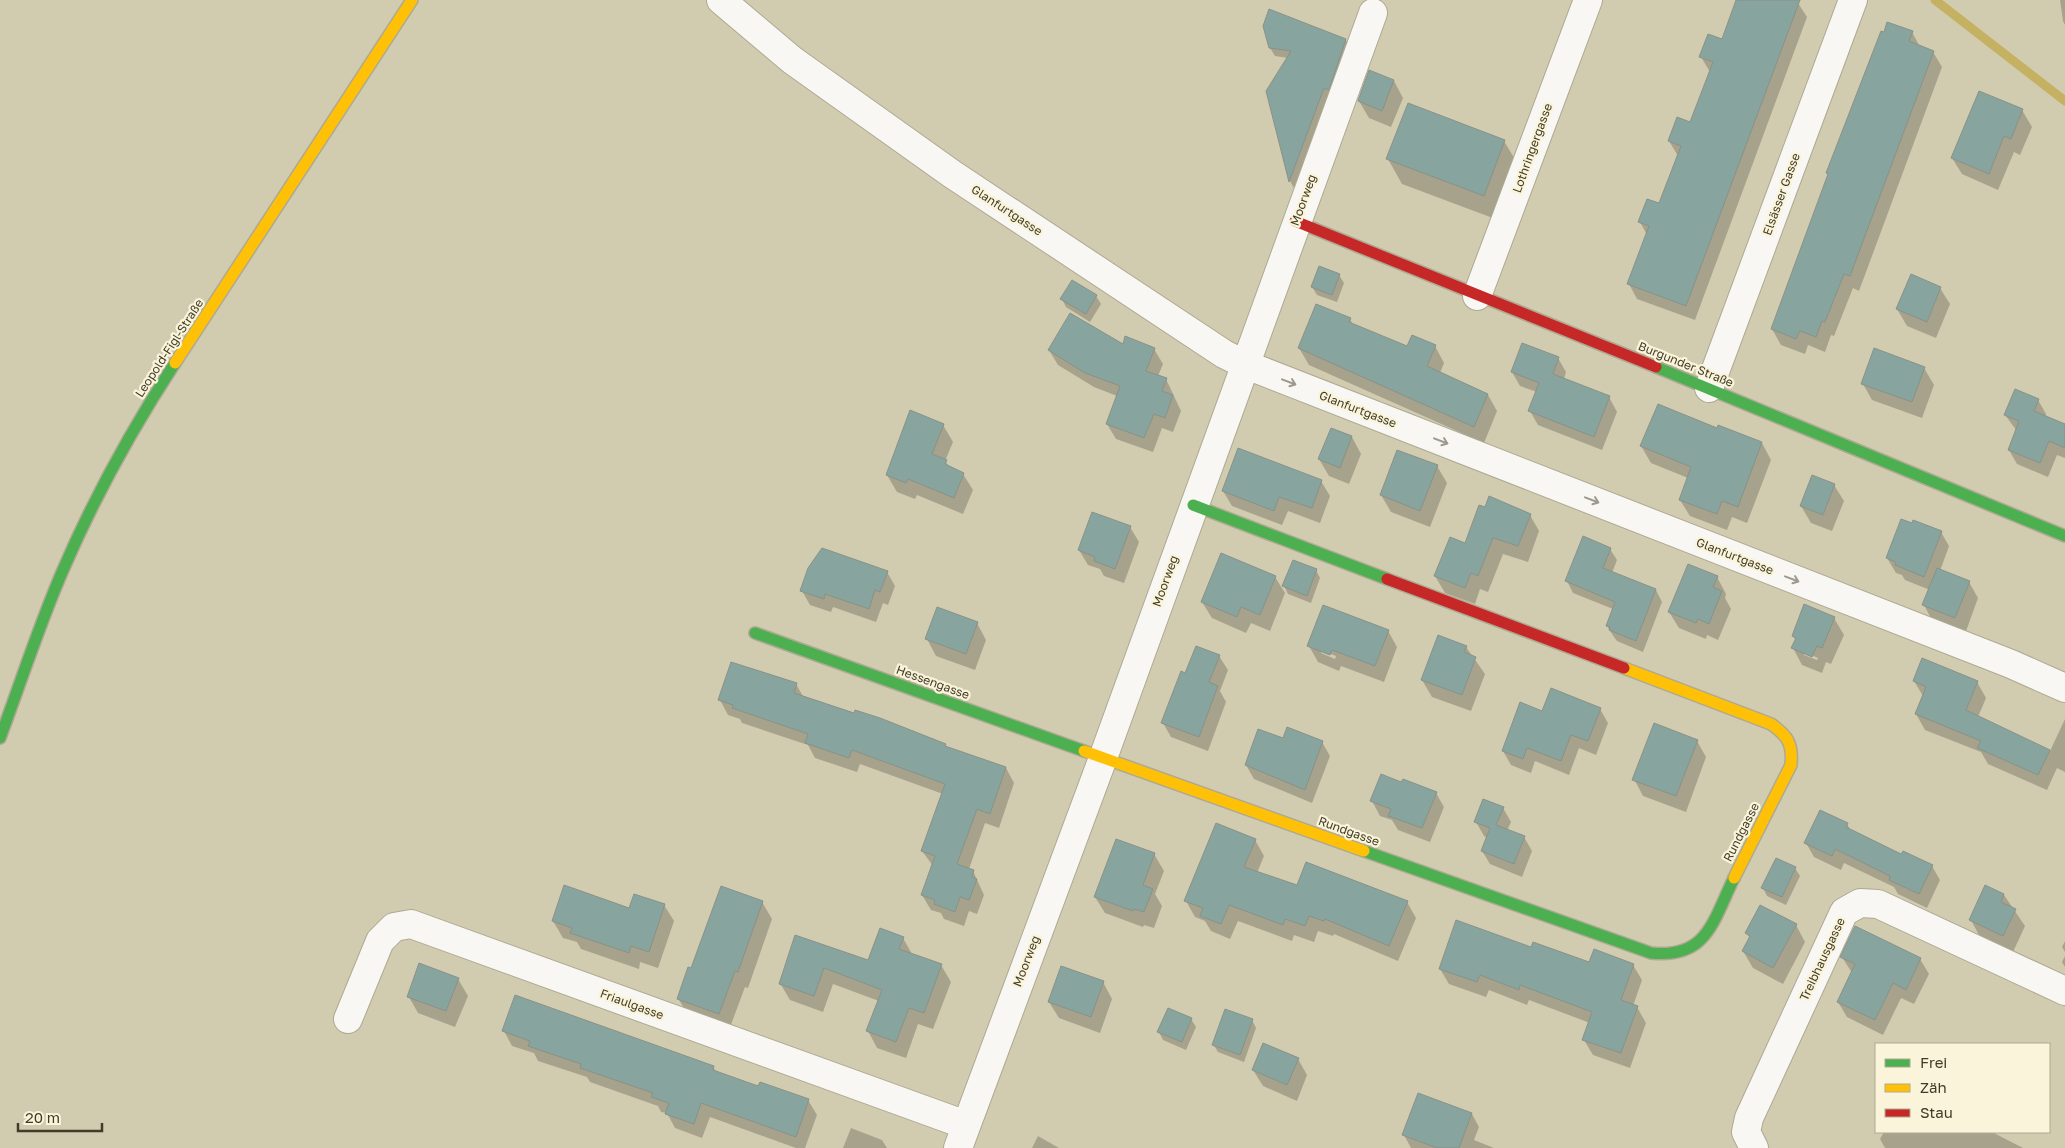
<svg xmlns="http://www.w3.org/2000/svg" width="2065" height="1148" font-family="'Golos Text',sans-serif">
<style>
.shadow{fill:#0003;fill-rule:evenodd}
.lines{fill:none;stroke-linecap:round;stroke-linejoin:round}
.stream{stroke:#c4b161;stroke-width:9}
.building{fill:#87a49e;stroke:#899288}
.street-casing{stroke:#aea993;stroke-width:30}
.fast-casing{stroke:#aea993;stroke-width:14}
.slow-casing{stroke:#aea993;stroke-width:14}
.jam-casing{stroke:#aea993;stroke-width:14}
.street{stroke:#f8f7f3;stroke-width:28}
.fast{stroke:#4caf50;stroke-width:11}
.slow{stroke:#ffc107;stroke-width:11}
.jam{stroke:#c62828;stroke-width:11}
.oneway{stroke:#9c9a8e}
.labels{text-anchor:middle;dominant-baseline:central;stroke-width:4.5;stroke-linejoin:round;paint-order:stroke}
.street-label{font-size:12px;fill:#413c28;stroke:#faf4da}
</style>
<rect width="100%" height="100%" fill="#d1cbaf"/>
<!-- shadow -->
<path class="shadow" d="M1738 0H1796L1807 17 1695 320 1637 299 1629 284 1647 235 1640 222 1660 205 1678 156 1669 141 1691 123 1710 72 1701 57 1723 41Z
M2060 0H2065V25L2063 21Z
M1912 32 1920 47 1933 52 1942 67 1859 291 1853 288 1834 336 1831 335 1825 352 1808 345 1805 354 1781 345 1772 329Z
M1346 40 1350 48 1329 95 1294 188 1290 181 1267 91 1288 58 1275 56 1270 48Z
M1370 72 1394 81 1403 98 1391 127 1369 118 1359 101Z
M2022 110 2032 127 2020 155 2014 152 1998 190 1962 174 1952 158Z
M1504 141 1519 166 1498 220 1402 184 1388 159Z
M1339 275 1344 283 1337 302 1317 295 1312 287Z
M1940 288 1950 304 1936 338 1907 326 1897 309Z
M1096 296 1101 304 1090 322 1066 307 1062 299Z
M1350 319 1353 325 1407 348 1435 346 1444 363 1440 373 1488 395 1497 411 1484 443 1309 365 1299 348Z
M1123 346 1154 349 1163 364 1158 376 1166 379 1181 411 1173 432 1162 428 1153 452 1116 439 1107 424 1117 396 1094 387 1058 365 1049 350Z
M1558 358 1566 372 1564 379 1609 397 1617 412 1602 450 1538 425 1530 411 1537 392 1520 386 1512 372Z
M1924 368 1934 385 1922 418 1872 400 1863 384Z
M2038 400 2046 414 2045 417 2065 425V458L2057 455 2048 477 2017 464 2009 450 2017 431 2005 415Z
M943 425 953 442 945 461 950 468 963 474 973 490 963 514 917 495 915 499 897 492 887 475Z
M1332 429 1352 437 1361 454 1349 484 1329 476 1319 459Z
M1718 430 1762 443 1771 460 1747 523 1732 517 1727 530 1690 516 1680 500 1688 478 1651 463 1641 446Z
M1437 466 1447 483 1430 527 1391 512 1381 495Z
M1321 481 1330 496 1320 523 1288 511 1282 525 1232 506 1223 491Z
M1834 485 1844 501 1832 531 1811 523 1801 506Z
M1530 515 1539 531 1528 562 1503 554 1488 592 1480 589 1475 604 1445 593 1435 576 1466 545Z
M1130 527 1139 542 1124 583 1104 576 1100 569 1088 565 1079 550Z
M1941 532 1949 546 1940 571 1969 582 1978 598 1965 634 1933 622 1924 605 1930 590 1905 580 1902 575 1896 573 1887 558Z
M1610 549 1617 560 1612 573 1656 590 1662 602 1643 652 1617 641 1614 637 1607 626 1613 609 1573 593 1567 581Z
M1316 570 1320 578 1311 603 1288 594 1284 586Z
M887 572 895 586 888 605 883 603 876 622 833 607 831 612 810 605 802 591Z
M1275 577 1285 593 1270 631 1251 623 1246 633 1212 618 1202 602Z
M1717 577 1726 594 1725 598 1731 609 1718 640 1707 635 1706 639 1679 628 1669 612Z
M1834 618 1844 635 1831 664 1826 662 1822 673 1802 665 1793 648 1796 641 1793 636ZM1804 652 1818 658 1817 660 1804 655Z
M977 623 986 640 975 670 936 656 927 639Z
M1388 631 1397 647 1384 682 1341 666 1339 671 1318 662 1309 646ZM1321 650 1336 656 1335 659 1321 653Z
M1466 647 1485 674 1471 711 1432 697 1422 680Z
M1219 656 1228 670 1220 691 1226 702 1208 751 1171 737 1163 723 1186 675Z
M1914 681 1977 682 1986 698 1978 717 2050 751 2065 719V772L2057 768 2047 790 1988 764 1981 752 1925 730 1916 714 1923 696Z
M796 684 804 698 1006 768 1014 783 999 828 985 823 969 869 973 871 984 895 977 914 969 911 964 926 944 919 941 913 931 910 922 895 933 866 922 851 943 794 860 764 857 772 815 758 808 745 742 723 740 719 728 715 720 700Z
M1600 709 1608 723 1596 755 1579 748 1569 775 1535 761 1531 773 1511 765 1503 751 1543 712Z
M1697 741 1706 757 1686 812 1643 796 1634 779Z
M1322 742 1330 756 1312 803 1254 779 1246 765Z
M1402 784 1436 793 1444 807 1430 842 1398 830 1392 820 1380 816 1372 801Z
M1503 808 1511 822 1507 831 1524 837 1532 851 1522 877 1490 864 1482 851 1487 838 1484 836 1476 822Z
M1847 824 1851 831 1902 855 1932 866 1940 880 1927 908 1898 894 1894 887 1844 863 1841 870 1814 857 1806 843Z
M1255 840 1264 856 1257 873 1298 887 1407 902 1416 918 1398 961 1334 934 1333 936 1318 931 1314 942 1294 935 1292 941 1238 921 1230 939 1211 931 1205 921 1195 917 1186 901Z
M1154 854 1164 871 1155 894 1162 906 1154 928 1144 925 1143 927 1105 913 1095 897Z
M1795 868 1800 876 1786 905 1767 896 1763 888Z
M2004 895 2025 926 2013 952 1980 937 1971 920Z
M762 902 772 919 748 988 745 987 729 1030 688 1015 678 998 692 969Z
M664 905 674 921 658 968 640 962 639 969 581 949 577 942 563 938 553 921Z
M1796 925 1805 942 1783 984 1753 968 1743 951 1750 939 1747 933Z
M796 936 869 962 903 938 912 954 941 965 951 982 933 1029 918 1024 906 1058 877 1048 868 1031 879 1001 833 984 823 1012 790 1000 780 983Z
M2065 941V952L2062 947Z
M1532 949 1590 964 1633 965 1642 980 1633 1006 1637 1007 1646 1023 1630 1068 1593 1055 1584 1040 1590 1023 1529 1000 1527 1005 1489 990 1486 997 1449 984 1440 969Z
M2065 956V967L2062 962Z
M1842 957 1920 959 1929 974 1914 1004 1901 998 1883 1035 1847 1017 1838 1002 1852 973Z
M458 979 468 996 455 1027 418 1013 409 997Z
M1103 982 1112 999 1100 1033 1059 1018 1049 1002Z
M1191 1019 1196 1027 1186 1050 1163 1040 1159 1032Z
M1252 1020 1256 1028 1244 1062 1218 1052 1213 1044Z
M504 1031 713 1067 717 1073 759 1088 808 1100 817 1115 805 1148H796L710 1117 702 1138 675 1128 667 1113 661 1112 658 1106 590 1082 587 1077 538 1061 534 1053 512 1046Z
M1298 1059 1307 1075 1297 1101 1263 1086 1253 1070Z
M1418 1095 1472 1114 1479 1127 1474 1140 1494 1148H1411L1404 1135Z
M851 1128 882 1140 887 1148H843Z
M1884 1132H1992L2023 1148H1885L1880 1139Z
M1038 1136 1059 1148H1032Z"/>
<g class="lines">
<!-- stream -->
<path class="stream" d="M1935 0 2065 101"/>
</g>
<!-- building -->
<path class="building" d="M1736 0H1800L1686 306 1627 284 1649 226 1638 222 1647 199 1659 203 1681 146 1668 141 1677 117 1690 122 1713 62 1699 57 1708 34 1722 39Z
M1269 9 1346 39 1329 90 1324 88 1289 182 1266 91 1291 51 1269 48 1263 26Z
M1887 22 1913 31 1909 41 1934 51 1850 276 1844 274 1825 322 1822 321 1816 337 1800 331 1796 339 1771 329 1828 174 1826 173 1881 31 1884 32Z
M1369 70 1394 80 1382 111 1358 101Z
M1979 91 2023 109 2011 139 2004 136 1989 174 1951 158Z
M1408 103 1505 140 1484 196 1386 159Z
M1319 266 1340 274 1332 295 1311 287Z
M1911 274 1941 287 1927 322 1896 309Z
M1072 280 1097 295 1086 314 1060 299Z
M1316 304 1351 318 1349 322 1407 346 1412 335 1436 345 1427 366 1488 394 1474 427 1298 348Z
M1070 313 1123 344 1125 336 1155 348 1146 371 1167 378 1162 391 1173 395 1165 418 1154 414 1144 438 1106 424 1120 386 1085 373 1048 350Z
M1522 343 1559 357 1553 374 1610 396 1594 437 1528 411 1539 383 1511 372Z
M1874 348 1925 367 1912 402 1861 384Z
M2015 389 2039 399 2034 411 2065 424V448L2049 441 2040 463 2008 450 2019 421 2004 415Z
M1658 404 1717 428 1718 425 1762 442 1738 507 1722 501 1717 514 1679 500 1691 467 1640 446Z
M910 410 944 424 932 454 947 460 945 464 964 473 954 498 908 479 906 483 886 475Z
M1331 428 1352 436 1340 468 1318 459Z
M1238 448 1322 480 1312 508 1279 497 1274 511 1222 491Z
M1397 450 1438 465 1420 511 1380 495Z
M1812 475 1835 484 1823 515 1800 506Z
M1489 496 1531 514 1518 546 1493 538 1478 576 1471 573 1465 588 1434 576 1450 537 1465 543 1479 505 1485 507Z
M1092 512 1131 526 1115 569 1094 561 1095 557 1078 550Z
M1901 519 1912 523 1913 520 1942 531 1924 577 1895 565 1896 562 1886 558Z
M1583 536 1611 548 1603 568 1656 589 1636 641 1609 630 1610 627 1606 626 1615 602 1565 581Z
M822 548 888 571 880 592 875 590 869 609 825 594 824 599 800 591 808 568Z
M1221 553 1276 576 1260 615 1241 607 1237 617 1201 602Z
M1293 560 1317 569 1307 596 1282 586Z
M1688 564 1718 576 1713 587 1722 591 1709 624 1698 619 1696 623 1668 612Z
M1937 568 1970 581 1955 618 1922 605Z
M1804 604 1835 617 1822 648 1817 646 1812 657 1791 648 1796 638 1792 636Z
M1323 605 1389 630 1375 666 1332 650 1330 655 1307 646Z
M937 607 978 622 966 654 925 639Z
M1438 635 1467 646 1464 652 1476 657 1462 695 1421 680Z
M1196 646 1220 655 1209 682 1218 686 1199 737 1161 723 1181 671 1185 673Z
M1922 658 1978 681 1966 710 2050 750 2038 775 1977 748 1981 741 1915 714 1926 687 1913 681Z
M731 662 797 683 794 693 854 713 855 710 880 718 946 744 945 746 1006 767 990 814 977 809 957 864 974 870 972 877 977 879 969 900 960 897 955 912 934 904 935 900 921 895 935 856 921 851 945 784 852 750 849 758 805 743 808 734 732 708 733 705 718 700Z
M1551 688 1601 708 1588 741 1571 735 1561 761 1527 748 1523 759 1502 751 1520 702 1542 711Z
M1654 723 1698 740 1676 796 1632 780Z
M1287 727 1323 741 1305 790 1245 765 1258 729 1283 738Z
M1381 774 1401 782 1403 779 1437 792 1422 828 1388 816 1391 809 1370 801Z
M1483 799 1504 807 1496 825 1525 836 1514 864 1481 851 1490 828 1474 822Z
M1820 810 1848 823 1846 827 1901 854 1903 851 1933 865 1919 894 1889 880 1890 876 1835 849 1832 856 1804 843Z
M1216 823 1256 839 1244 867 1297 885 1306 862 1408 901 1389 946 1325 919 1324 921 1309 916 1305 926 1285 919 1283 925 1229 905 1221 924 1200 916 1203 908 1184 901Z
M1116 839 1155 853 1143 885 1153 889 1144 912 1134 909 1133 911 1094 897Z
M1776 858 1796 867 1782 897 1761 888Z
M564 885 629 908 634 894 665 904 649 952 631 946 629 953 570 933 572 928 552 921Z
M1985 885 2004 894 2001 902 2016 909 2003 936 1969 920Z
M721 886 763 901 738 972 735 971 719 1014 677 999 688 967 691 968Z
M1760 905 1797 924 1773 968 1742 951 1750 936 1745 933Z
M1456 920 1531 947 1533 942 1589 962 1594 949 1634 964 1621 1000 1638 1006 1621 1053 1582 1040 1592 1012 1520 985 1519 990 1480 975 1477 982 1439 969Z
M1855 926 1921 958 1906 990 1893 983 1875 1020 1837 1002 1855 964 1840 957Z
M880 928 904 937 899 949 942 964 924 1013 909 1008 896 1042 866 1031 882 990 824 968 814 996 779 984 795 935 868 960Z
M419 963 459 978 446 1011 407 997Z
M1061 966 1104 981 1091 1017 1048 1002Z
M515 995 714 1066 713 1070 758 1086 760 1082 809 1099 796 1137 701 1103 694 1124 665 1114 669 1103 651 1097 653 1093 580 1068 581 1064 528 1046 530 1041 502 1031Z
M1168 1008 1192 1018 1182 1042 1157 1032Z
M1225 1009 1253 1019 1240 1055 1212 1045Z
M1263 1043 1299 1058 1287 1085 1252 1070Z
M1418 1093 1472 1113 1459 1148H1437L1402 1135Z"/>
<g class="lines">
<defs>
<path id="street" d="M721 0 792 60 952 174 1224 354 1244 364 2011 664 2065 688
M1477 296 1588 0
M1709 388 1853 0
M348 1019 380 941 394 927 411 924 966 1125
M958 1148 1103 758 1373 13
M1754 1148 1746 1132 1749 1118 1844 912 1860 903 1878 904 2065 991"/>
<path id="fast" d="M1656 367 2065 536
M1193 505 1387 579
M755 633 1084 751
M0 738C21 682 39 625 63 570 94 498 132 429 175 363
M1364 851 1651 953C1707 959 1713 921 1734 878"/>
<path id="slow" d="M175 363 412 0
M1624 668 1771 724C1788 736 1793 744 1791 765L1734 878
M1084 751 1364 851"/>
<path id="jam" d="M1295 221 1656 367
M1387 579 1624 668"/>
</defs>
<!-- street casing -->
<use href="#street" class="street-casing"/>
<!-- fast casing -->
<use href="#fast" class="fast-casing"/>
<!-- slow casing -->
<use href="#slow" class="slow-casing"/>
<!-- jam casing -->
<use href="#jam" class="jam-casing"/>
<!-- street -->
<use href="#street" class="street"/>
<!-- fast -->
<use href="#fast" class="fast"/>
<!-- slow -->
<use href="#slow" class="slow"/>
<!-- jam -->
<use href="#jam" class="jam"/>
</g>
<!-- one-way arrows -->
<defs><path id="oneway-shaft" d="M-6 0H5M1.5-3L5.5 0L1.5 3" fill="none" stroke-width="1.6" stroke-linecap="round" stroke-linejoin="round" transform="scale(1.25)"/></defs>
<g class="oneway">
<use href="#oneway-shaft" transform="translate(1289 382) rotate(21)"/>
<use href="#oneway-shaft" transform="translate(1441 441) rotate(21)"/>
<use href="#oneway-shaft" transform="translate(1592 500) rotate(21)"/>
<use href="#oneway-shaft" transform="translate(1792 579) rotate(21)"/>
</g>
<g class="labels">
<!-- street labels -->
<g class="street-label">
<text transform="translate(1532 148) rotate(-70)">Lothringergasse</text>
<text transform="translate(1781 194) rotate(-70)">Elsässer Gasse</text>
<text transform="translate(1303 200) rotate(-70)">Moorweg</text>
<text transform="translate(1007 210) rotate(33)">Glanfurtgasse</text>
<text transform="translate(169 348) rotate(-57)">Leopold-Figl-Straße</text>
<text transform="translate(1686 364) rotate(22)">Burgunder Straße</text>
<text transform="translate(1358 409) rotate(21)">Glanfurtgasse</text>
<text transform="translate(1735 556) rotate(21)">Glanfurtgasse</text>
<text transform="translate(1165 581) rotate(-70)">Moorweg</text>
<text transform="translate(933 682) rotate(20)">Hessengasse</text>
<text transform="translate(1349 831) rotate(20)">Rundgasse</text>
<text transform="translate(1741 832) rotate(-63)">Rundgasse</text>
<text transform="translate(1822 959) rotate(-65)">Treibhausgasse</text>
<text transform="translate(1026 961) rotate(-69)">Moorweg</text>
<text transform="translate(632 1004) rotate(20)">Friaulgasse</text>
</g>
</g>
<!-- legend -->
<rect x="1875" y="1043" width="175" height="90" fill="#faf4da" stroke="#b0aa93"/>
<rect x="1885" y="1059" width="25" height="8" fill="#4caf50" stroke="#b0aa93"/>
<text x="1920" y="1068" font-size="15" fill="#413c28">Frei</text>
<rect x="1885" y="1084" width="25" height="8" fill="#ffc107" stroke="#b0aa93"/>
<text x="1920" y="1093" font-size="15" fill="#413c28">Zäh</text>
<rect x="1885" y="1109" width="25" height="8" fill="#c62828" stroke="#b0aa93"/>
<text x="1920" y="1118" font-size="15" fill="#413c28">Stau</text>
<!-- scale -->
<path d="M18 1123v8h84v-8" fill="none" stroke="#413c28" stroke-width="2.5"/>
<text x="25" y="1123" font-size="15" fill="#413c28" stroke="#faf4da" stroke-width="4" paint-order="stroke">20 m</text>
</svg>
